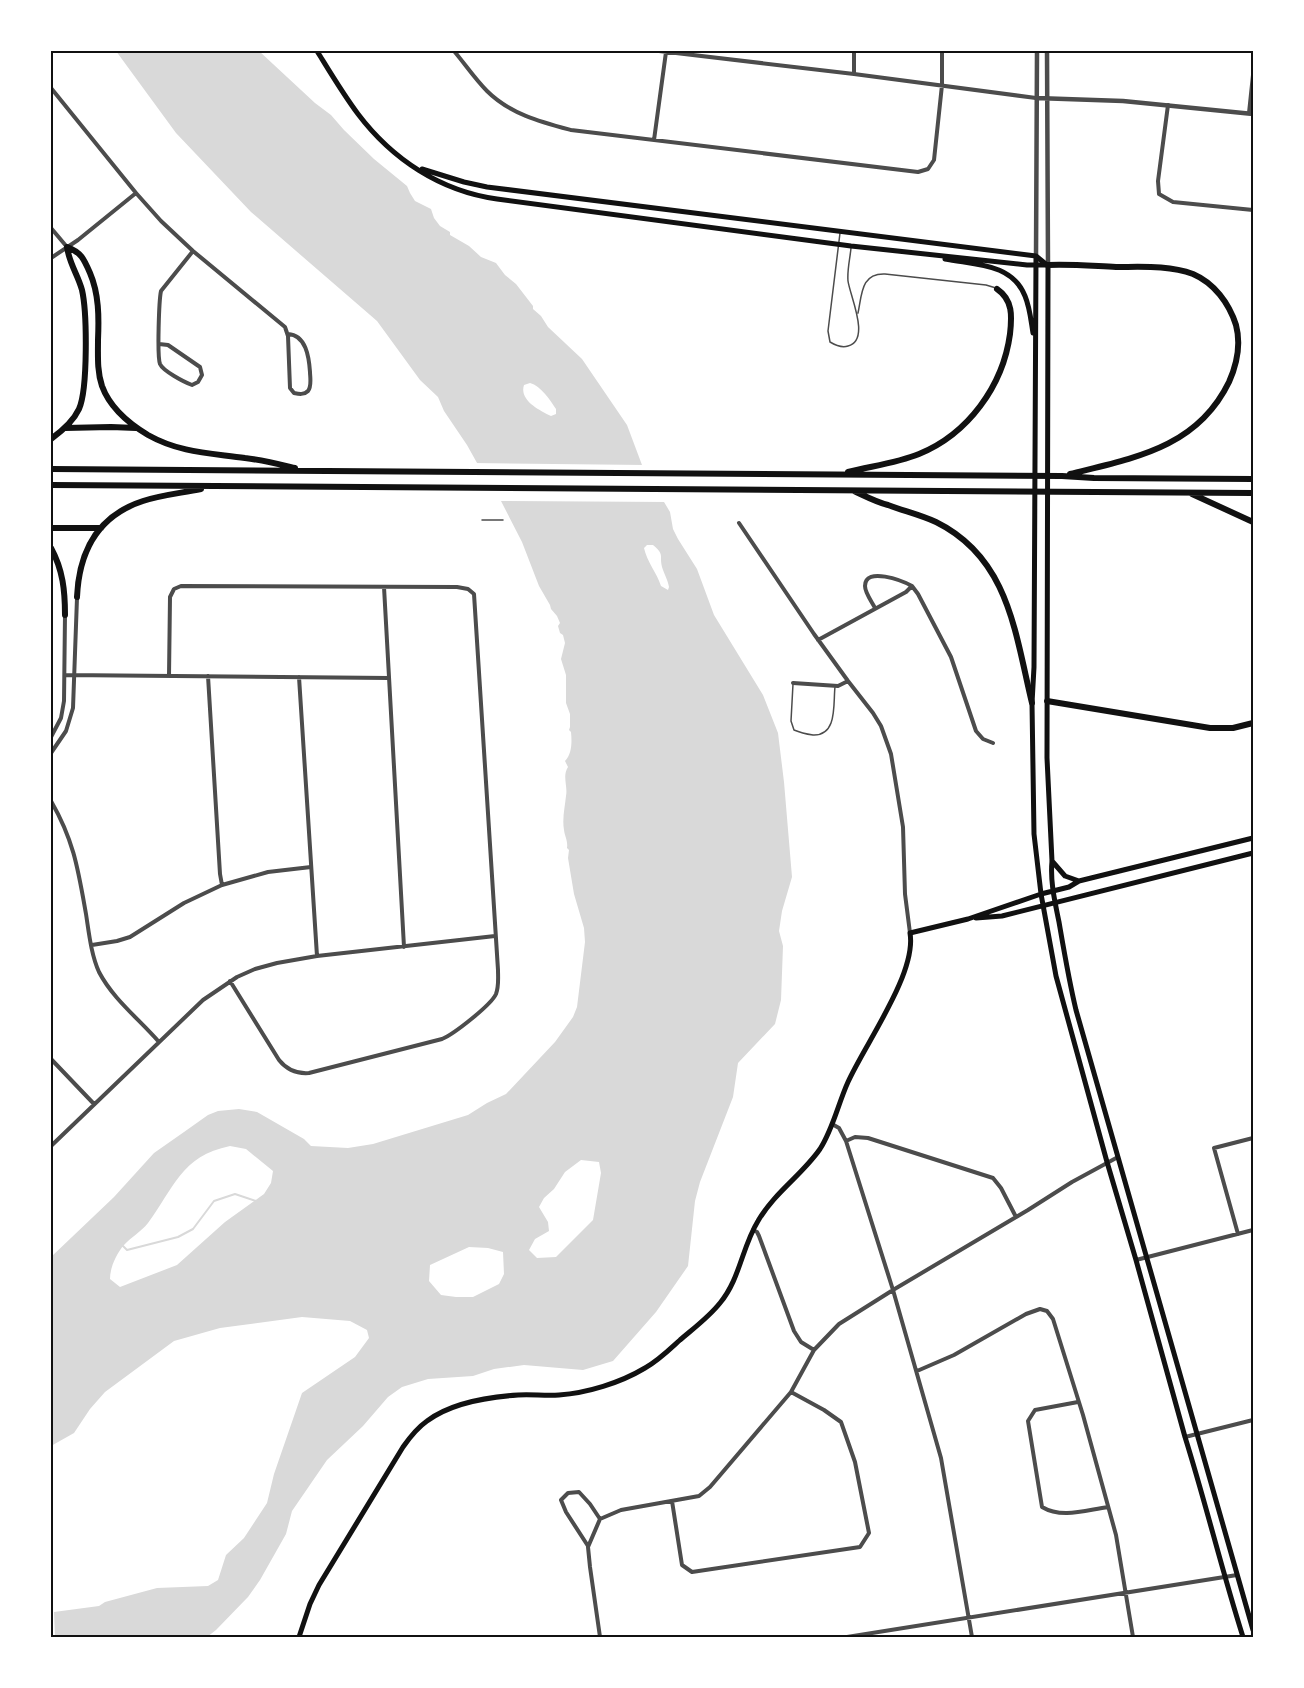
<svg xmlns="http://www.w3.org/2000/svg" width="1304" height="1688" font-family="'Varela Round',sans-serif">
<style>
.water{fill:#d9d9d9;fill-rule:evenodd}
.pier{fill:#fff}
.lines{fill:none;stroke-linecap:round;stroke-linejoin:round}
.stream{stroke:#d9d9d9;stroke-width:2}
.service{stroke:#4c4c4c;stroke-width:1.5}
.minor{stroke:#4c4c4c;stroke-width:4}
.tertiary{stroke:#4c4c4c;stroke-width:4.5}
.secondary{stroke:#111;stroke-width:5}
.motorway{stroke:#111;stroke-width:6}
.neatline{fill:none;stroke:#111;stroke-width:2}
</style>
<rect width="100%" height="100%" fill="#fff"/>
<!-- water -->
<path class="water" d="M116 51H259L315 103 331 115 344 130 374 159 407 186 410 193 415 201 431 209 434 218 440 226 450 232V235L469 246 481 257 496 263 505 275 516 284 533 306V309L541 316 548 327 582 359 627 425 642 465 670 512 673 529 678 539 697 569 714 615 763 695 778 733 784 782 792 877 782 911 779 931 783 946 781 1000 775 1024 738 1063 733 1097 700 1182 695 1201 688 1266 656 1312 613 1361 583 1370 524 1365 494 1369 473 1376 428 1379 402 1387 388 1397 363 1426 327 1460 292 1511 286 1534 260 1580 248 1597 216 1630 207 1637H55L54 1612 99 1606 105 1602 157 1588 208 1586 218 1580 226 1555 244 1538 267 1503 274 1474 302 1393 355 1357 369 1338 367 1330 350 1321 302 1317 220 1328 174 1341 105 1392 90 1409 74 1433 51 1446V1257L114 1197 154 1153 184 1132 208 1115 218 1111 239 1109 257 1112 304 1139 311 1146 348 1148 373 1144 468 1115 487 1103 506 1094 555 1042 573 1017 577 1007 585 942 584 928 574 894 568 858 569 850 567 848C568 841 565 837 564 830 562 819 565 806 566 796 568 786 562 776 568 767L565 761C572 754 572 742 571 732L569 730 570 727V714L566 703V675L561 659 565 643 563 635 560 633 558 626 560 623 557 616 551 609 550 605 539 586 522 542 501 501 491 488 467 445 444 411 438 397 420 380 377 321 251 212 176 133ZM530 383C541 386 550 400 556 409V414L551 416C539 410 519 400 524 385ZM647 545H653C665 555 659 555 662 567 664 574 668 580 669 587L668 590 661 586C657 573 647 562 644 548ZM230 1146 246 1149 273 1171 271 1183 264 1194 225 1222 177 1265 120 1287 110 1279C110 1268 116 1254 124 1245 131 1237 141 1232 148 1223 174 1188 181 1156 230 1146ZM581 1160 599 1162 601 1173 593 1220 556 1257 537 1258 529 1250 535 1239 549 1231 548 1222 539 1207 544 1198 554 1189 565 1172ZM469 1247 488 1248 503 1252 504 1274 499 1284 473 1297H456L441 1295 429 1281 430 1265Z"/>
<!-- pier -->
<path class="pier" d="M473 463 645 465 668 502 498 501 489 490Z"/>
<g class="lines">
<!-- stream -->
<path class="stream" d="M123 1246 127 1250 178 1237 193 1229 214 1201 235 1194 256 1201"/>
<!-- service -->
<path class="service" d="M840 233 828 331 830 342C835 345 842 348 848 346 871 340 850 296 848 281 847 270 850 259 851 248
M858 313C862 294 861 273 885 274L986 285 996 288
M482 520H503
M793 684 791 721 794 730C801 733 806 734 813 735 838 736 833 703 835 687"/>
<!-- minor -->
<path class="minor" d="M454 51C465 64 475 79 487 91 510 114 541 122 571 130L918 172 928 169 934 160 942 85V51
M659 51 854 74 1036 98
M854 51V74
M51 88 136 193 161 221 193 251 285 327 288 336 290 388 294 393C299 394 304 395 308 391 312 386 310 377 310 372 309 357 306 335 288 334
M1168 105 1158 181 1159 194 1173 202 1253 210
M1249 113 1253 75
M654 140 666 52
M51 228 67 247
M51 258 78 240 136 193
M159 344 168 345 200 367 202 375 198 382 192 385C184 382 163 371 160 364 157 356 159 300 161 291L193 251
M739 523 814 634 848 681 873 713 881 726 891 754 903 827 905 894 910 933
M384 587 404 947
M875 608C872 602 865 593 865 586 865 566 903 581 912 586
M818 640 906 592 912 586 918 594 951 657 976 731 983 739 993 743
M65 675 389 678
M169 676 170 597 174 589 181 586 457 587 468 589 474 594 498 970C498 978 499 986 496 994 491 1005 454 1034 442 1039L309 1073C296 1074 287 1070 279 1060L230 981
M208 676 220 874 222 885
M299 677 317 956
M793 683 838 686 848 681
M51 737 61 718 64 701 65 615
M51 753 66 731 73 708 77 598
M51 801C74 841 78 869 86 914 89 933 91 954 99 972 113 999 139 1019 159 1042
M92 945 117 941 130 937 184 903 222 885 268 872 311 867
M51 1059 94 1104
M832 1124 839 1128 846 1141 893 1290 941 1458 972 1637
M846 1141 855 1137 868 1138 993 1178 1001 1188 1016 1217
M51 1146 203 1000 237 977 255 969 277 963 317 956 495 936
M753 1230 757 1232 759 1236 794 1331 801 1342 814 1350
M1238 1234 1214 1148 1253 1138
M1136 1260 1253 1230
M917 1371 954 1355 1026 1314 1040 1309 1047 1311 1053 1319 1083 1415 1116 1535 1133 1637
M1078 1402 1035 1410 1028 1421 1042 1507C1062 1519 1086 1510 1108 1507
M1185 1437 1253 1420
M672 1501 682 1565 692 1572 860 1547 869 1533 855 1462 841 1422 824 1410 791 1392
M588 1546 566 1512 561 1500 568 1493 579 1492 590 1504 600 1519
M600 1637 590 1567 588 1547 600 1519 621 1510 699 1496 710 1487 791 1392 814 1350 839 1324 893 1290 1028 1210 1072 1182 1118 1157
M847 1637 1237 1575"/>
<!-- tertiary -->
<path class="tertiary" d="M1047 51 1048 265
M1036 98 1123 101 1253 114
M1036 256 1037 51"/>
<!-- secondary -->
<path class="secondary" d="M317 51C330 72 343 94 358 114 392 159 440 191 497 199L851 246 1027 265H1048
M422 169 464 182 487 187 1036 256 1047 265
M1036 256 1034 667 1032 703 1034 834 1041 894 1056 976 1107 1162 1136 1260 1185 1437C1206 1504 1222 1571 1243 1637
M945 259C975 265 1012 263 1025 296 1030 308 1031 321 1033 333
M1048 265 1047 758 1052 861C1050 882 1055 902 1059 922 1064 951 1069 981 1076 1010L1253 1630
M1052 861 1065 876 1079 881
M976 918 1002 916 1253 853
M299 1637 310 1604 319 1585 403 1447C410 1437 417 1428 427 1421 451 1403 488 1397 518 1395 531 1394 545 1396 559 1395 587 1393 620 1383 645 1368 658 1361 669 1350 680 1340 694 1328 709 1317 720 1303 740 1279 742 1247 758 1221 774 1193 802 1175 820 1149 833 1129 838 1104 848 1082 865 1044 917 973 910 933L968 919 1041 894 1069 887 1079 881 1253 838"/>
<!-- motorway -->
<path class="motorway" d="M1048 265C1071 264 1093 266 1116 267 1141 267 1169 265 1193 274 1214 283 1229 303 1236 325 1241 344 1237 364 1229 382 1197 448 1134 458 1070 474
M65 428 111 427 136 428
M51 439C62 431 73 422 79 409 88 389 87 312 82 290 78 275 69 263 67 247 81 252 84 259 90 273 99 294 99 317 98 340 98 356 97 371 102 386 110 408 128 423 148 435 180 453 210 453 245 458 262 460 278 464 295 468
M51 469 1062 476 1094 478 1253 479
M848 472C872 466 897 463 919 454 968 434 1003 386 1010 334 1012 316 1013 300 997 289
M51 485 1253 493
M854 491C865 496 876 502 888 505 904 511 921 515 936 522 1009 558 1015 633 1032 703
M1192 494 1253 522
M51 528H101
M51 548C63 570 65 591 65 615
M77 597C79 552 97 516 143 501 161 495 182 493 201 489
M1047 701 1210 728H1233L1253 723"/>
</g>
<!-- border -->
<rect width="1304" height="1688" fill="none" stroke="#ffffff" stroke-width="105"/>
<rect x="52" y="52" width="1200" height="1584" class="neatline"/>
</svg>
